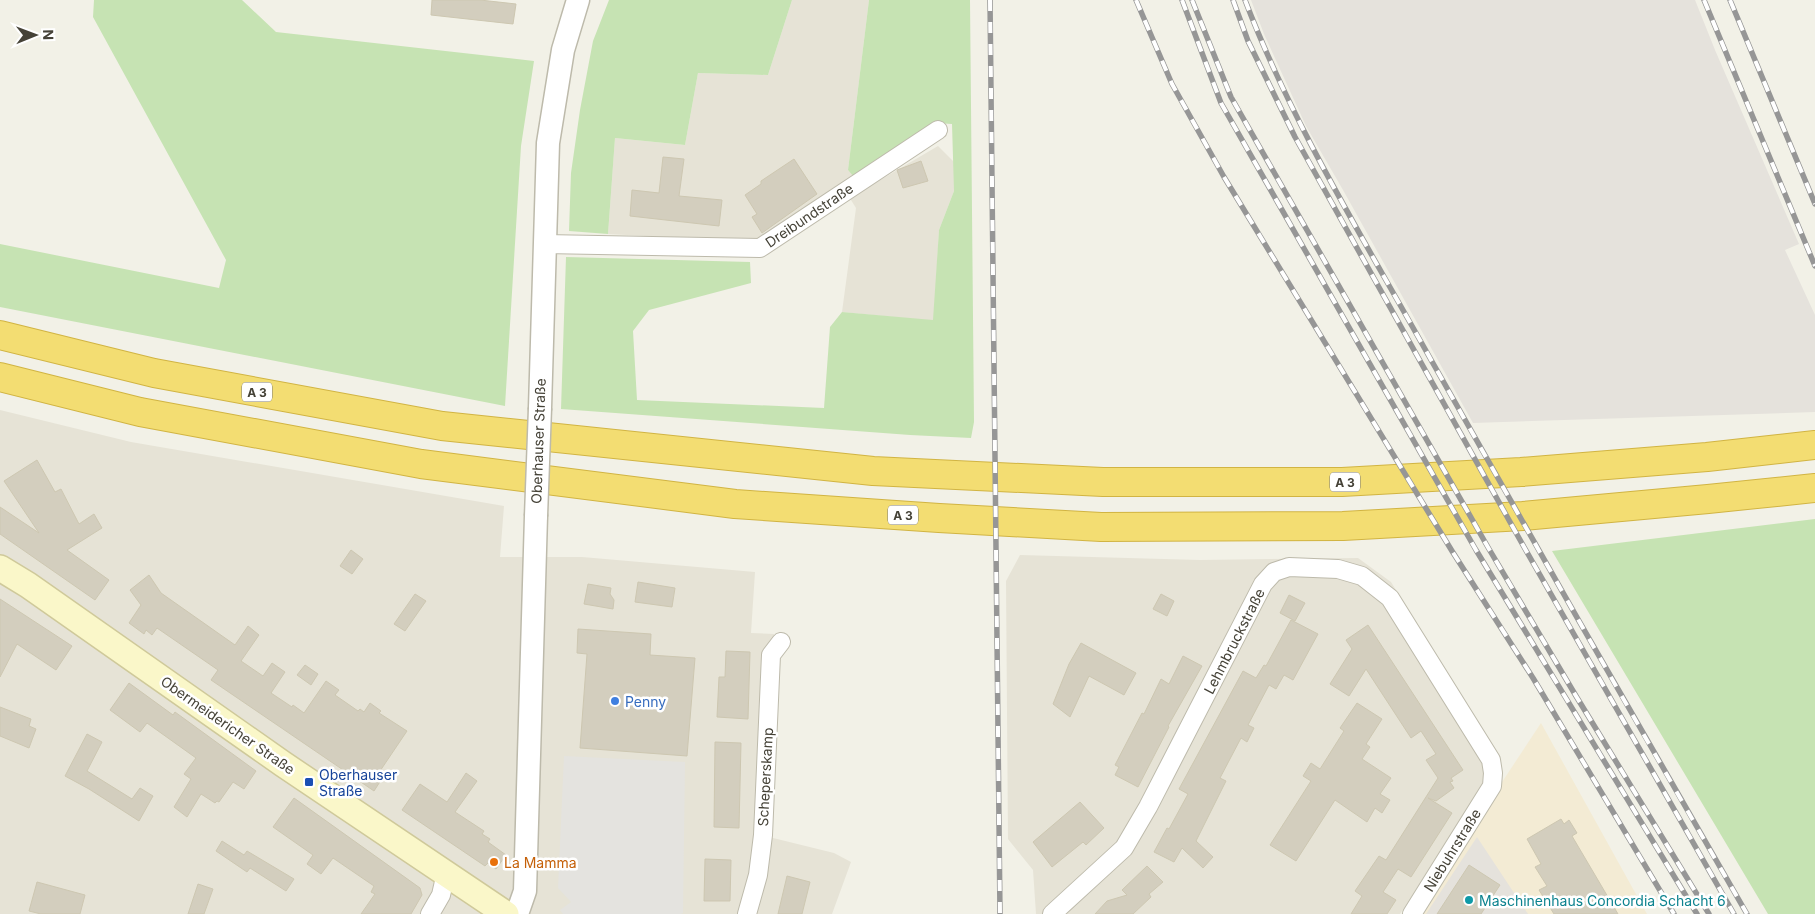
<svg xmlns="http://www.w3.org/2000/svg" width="1815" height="914" font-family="Inter,sans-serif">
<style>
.residential{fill:#e6e3d6}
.commercial{fill:#f3ebd4}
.industrial{fill:#e5e2dc}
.green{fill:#c6e3b3}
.parking{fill:#e4e3df}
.building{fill:#d3cebe;stroke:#cdc7b1}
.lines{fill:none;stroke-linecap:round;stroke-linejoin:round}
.minor-casing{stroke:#bdbaab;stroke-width:20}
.tertiary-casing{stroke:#bdbaab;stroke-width:25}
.secondary-casing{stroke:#cfc99a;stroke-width:28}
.motorway-casing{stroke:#d1b443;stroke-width:30}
.minor{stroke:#fff;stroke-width:18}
.tertiary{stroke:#fff;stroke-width:22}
.secondary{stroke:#faf7c9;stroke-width:25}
.motorway{stroke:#f3dd72;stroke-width:28}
.rail-casing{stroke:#969696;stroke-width:5.5}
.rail{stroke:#fff;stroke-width:4;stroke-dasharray:11;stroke-linecap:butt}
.tertiary-bridge-casing{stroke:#bdbaab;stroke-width:25;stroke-linecap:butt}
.tertiary-bridge{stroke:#fff;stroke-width:22}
.shop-dot{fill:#3f7fe0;stroke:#fff;stroke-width:2}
.transit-dot{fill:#1a4fb4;stroke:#fff;stroke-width:2}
.food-dot{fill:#e8710a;stroke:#fff;stroke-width:2}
.culture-dot{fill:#0f9aa8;stroke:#fff;stroke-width:2}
.labels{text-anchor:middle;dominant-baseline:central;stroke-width:5;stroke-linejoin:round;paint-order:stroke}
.shield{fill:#fff;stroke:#7d7b73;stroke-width:1}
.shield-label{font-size:12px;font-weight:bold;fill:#454237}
.street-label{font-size:14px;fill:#454237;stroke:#fff}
.shop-label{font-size:14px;fill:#366cbe;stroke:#fff;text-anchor:start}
.transit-label{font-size:14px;fill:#164399;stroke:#fff;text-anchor:start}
.food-label{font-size:14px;fill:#c56008;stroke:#fff;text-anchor:start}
.culture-label{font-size:14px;fill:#0d838f;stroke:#fff;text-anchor:start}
</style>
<rect width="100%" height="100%" fill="#f2f1e7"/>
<!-- residential -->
<path class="residential" d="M792 0H869L848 170 865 189 938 146 954 162V191L939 230 934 321 842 312 856 208 841 184 758 242 608 234 615 138 685 145 698 73 768 75Z
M0 410 131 442 504 506 500 557H582L755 572 751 633 774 634 769 837 834 853 851 862 832 914H0Z
M1020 555 1200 560 1358 558 1391 582 1491 746 1485 783 1400 914H1036L1033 870 1008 839 1006 581Z"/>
<!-- commercial -->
<path class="commercial" d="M1541 723 1647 914H1415Z"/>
<!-- industrial -->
<path class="industrial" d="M1251 0H1695L1715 50 1799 244 1785 250 1815 315V412L1473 423 1343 190 1306 126 1264 34Z
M1477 837 1528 914H1426Z"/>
<!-- green -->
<path class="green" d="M94 0H242L276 32 534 61 521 146 505 406 0 307V244L219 288 226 260 93 17Z
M609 0H792L768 75 698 73 685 145 615 138 608 234 569 231 571 173 580 110 593 41Z
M869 0H970L974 422 971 438 910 435 561 409 566 257 750 262 751 283 649 310 633 331 637 400 824 408 830 327 842 312 933 320 939 230 954 191 952 124 935 123 853 176 848 170Z
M1815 519V914H1768L1552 551Z"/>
<!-- parking -->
<path class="parking" d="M564 756 685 762 683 913 681 914H563L560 910 571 902 558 888Z"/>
<!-- building -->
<path class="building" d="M432 0H480L516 4 513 24 431 15Z
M663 157 684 159 679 196 722 200 719 226 630 216 632 190 659 193Z
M794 159 817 194 762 233 752 217 757 214 745 195 761 184V181Z
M921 161 928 181 903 188 897 170Z
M37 460 55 492 61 489 79 524 94 514 102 528 67 550 109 580 95 600 0 534V507L39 533 4 481Z
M351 550 363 559 352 574 340 566Z
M149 575 161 593 235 645 248 626 259 635 241 661 263 676 272 663 285 672 271 693 292 707 293 705 304 713 326 681 339 690 335 695 358 711 360 709 364 712 370 703 381 711 379 713 407 731 378 774 383 777 374 791 211 680 218 670 157 628 152 635 146 630 144 634 129 623 141 605 130 590Z
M638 582 675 588 672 607 635 602Z
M588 584 611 588 610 594 614 600 613 609 584 604Z
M415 594 426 601 405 631 394 624Z
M1161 594 1174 601 1167 616 1153 609Z
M1289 595 1305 603 1295 621 1280 613Z
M0 599 72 646 56 670 17 644 0 677Z
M1291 620 1318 634 1293 680 1284 675 1276 689 1269 685 1248 725 1254 728 1247 742 1241 738 1220 778 1226 781 1196 841 1213 857 1203 868 1182 848 1174 862 1154 852 1167 828 1169 829 1188 794 1179 789 1243 671 1256 678 1264 665 1266 666Z
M1368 625 1463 770 1451 778 1453 781 1450 782 1454 788 1436 801 1428 798 1452 813 1411 877 1398 869 1383 892 1396 900 1387 914H1351L1362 896 1355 891 1379 856 1386 860 1438 778 1426 760 1436 754 1421 731 1411 738 1366 669 1349 696 1330 684 1352 649 1346 640Z
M578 629 651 634 650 655 695 658 687 756 580 748 587 654 577 653Z
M1081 643 1136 673 1124 695 1089 676 1070 717 1053 704 1069 664Z
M726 651 750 652 748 719 717 717 719 677H725Z
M1183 656 1202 666 1168 726 1169 727 1138 787 1115 775 1119 767 1115 765 1142 713 1144 714 1161 679 1169 684Z
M305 665 318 674 311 685 297 675Z
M129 683 173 715 175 712 256 771 244 789 233 782 219 802 217 801 215 803 201 794 187 817 174 807 191 779 184 774 196 758 147 723 140 732 110 710Z
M1357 703 1382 719 1366 744 1370 747 1362 759 1391 778 1380 794 1390 800 1382 813 1375 808 1367 822 1335 800 1296 861 1270 845 1311 781 1303 776 1311 763 1320 769 1344 731 1340 728Z
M0 707 31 719 29 726 36 729 29 748 0 736Z
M87 734 102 742 87 771 132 799 140 788 153 796 139 821 89 789 65 776Z
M715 742 741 743 739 828 714 827Z
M466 773 477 781 455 812 484 831 482 834 490 839 488 842 506 855 496 869 488 863 485 866 402 810 420 784 447 802Z
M294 798 420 888 422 895 411 914H361L375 894 371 892 374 886 333 858 321 874 307 864 313 855 273 827Z
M1080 802 1104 828 1086 845 1083 842 1052 867 1033 842Z
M1561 819 1564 824 1569 820 1577 833 1572 836 1618 914H1554L1539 890 1547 886 1535 867 1541 864 1527 839Z
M222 841 244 855 247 851 294 879 286 891 250 868 247 872 216 851Z
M705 859 731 860 730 901H704Z
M1469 865 1500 885 1481 914H1437Z
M1147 866 1163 882 1149 894 1151 897 1133 914H1095L1107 901 1127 895 1122 890Z
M787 876 810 882 802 914H778Z
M37 882 85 895 80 914H41L29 911Z
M198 884 213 889 204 914H188Z"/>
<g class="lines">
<defs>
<path id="minor" d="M544 244 760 248 938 130
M430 914 441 895 446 873
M747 914 758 875 763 835 771 655 781 642
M1052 914 1124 848 1148 807 1263 584 1274 572 1289 567 1338 569 1362 576 1390 598 1491 760 1493 773 1492 786 1412 914"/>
<path id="tertiary" d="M540 408 548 143 563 50 578 0
M517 914 525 891 536 516"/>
<path id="secondary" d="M0 568 28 585 283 764 506 914"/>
<path id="motorway" d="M0 335 154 373 442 426 873 471 1103 482H1342L1521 472 1707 457 1815 445
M0 377 140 412 421 464 735 504 939 518 1101 527 1343 526 1523 516 1708 499 1815 488"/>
</defs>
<!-- minor casing -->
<use href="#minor" class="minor-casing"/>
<!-- tertiary casing -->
<use href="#tertiary" class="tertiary-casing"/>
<!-- secondary casing -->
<use href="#secondary" class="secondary-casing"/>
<!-- motorway casing -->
<use href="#motorway" class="motorway-casing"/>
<!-- minor -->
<use href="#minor" class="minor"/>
<!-- tertiary -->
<use href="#tertiary" class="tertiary"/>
<!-- secondary -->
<use href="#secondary" class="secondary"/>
<!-- motorway -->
<use href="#motorway" class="motorway"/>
<defs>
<path id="rail" d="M990 0 1000 914
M1136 0 1172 84 1224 177 1452 551 1533 678 1674 914
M1182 0 1221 103 1476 550 1697 914
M1192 0 1231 97 1489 549 1576 696 1709 914
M1233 0 1248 41 1295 137 1524 547 1734 914
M1245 0C1293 126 1365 241 1430 358 1535 544 1640 729 1747 914
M1704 0 1815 266
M1730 0 1815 204"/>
</defs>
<!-- rail casing -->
<use href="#rail" class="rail-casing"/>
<!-- rail -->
<use href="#rail" class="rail"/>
<defs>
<path id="tertiary-bridge" d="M536 516 540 408"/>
</defs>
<!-- tertiary-bridge casing -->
<use href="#tertiary-bridge" class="tertiary-bridge-casing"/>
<!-- tertiary-bridge -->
<use href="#tertiary-bridge" class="tertiary-bridge"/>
</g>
<!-- markers -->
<circle class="shop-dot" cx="615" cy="701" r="5"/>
<rect class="transit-dot" x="304" y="777" width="10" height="10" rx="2.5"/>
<circle class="food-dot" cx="494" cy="862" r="5"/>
<circle class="culture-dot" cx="1469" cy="900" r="5"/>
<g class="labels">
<!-- shield labels -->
<g class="shield">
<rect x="242" y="382.5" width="30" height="19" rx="4"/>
<rect x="1330" y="472.5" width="30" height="19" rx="4"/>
<rect x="888" y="505.5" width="30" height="19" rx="4"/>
</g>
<g class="shield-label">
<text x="257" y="392">A 3</text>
<text x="1345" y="482">A 3</text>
<text x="903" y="515">A 3</text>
</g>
<!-- street labels -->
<g class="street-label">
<text transform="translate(809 215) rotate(-34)">Dreibundstraße</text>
<text transform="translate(538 441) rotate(-88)">Oberhauser Straße</text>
<text transform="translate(1234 641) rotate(-63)">Lehmbruckstraße</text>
<text transform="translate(228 725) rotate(35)">Obermeidericher Straße</text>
<text transform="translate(765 777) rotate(-87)">Scheperskamp</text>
<text transform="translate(1452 850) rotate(-58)">Niebuhrstraße</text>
</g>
<!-- shop labels -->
<g class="shop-label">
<text x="625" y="701">Penny</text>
</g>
<!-- transit labels -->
<g class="transit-label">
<text x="319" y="774">Oberhauser<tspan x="319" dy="16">Straße</tspan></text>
</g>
<!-- food labels -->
<g class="food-label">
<text x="504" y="862">La Mamma</text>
</g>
<!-- culture labels -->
<g class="culture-label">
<text x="1479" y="900">Maschinenhaus Concordia Schacht 6</text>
</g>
</g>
<!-- north arrow -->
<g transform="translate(35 35) rotate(89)" stroke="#ffffff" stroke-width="4" paint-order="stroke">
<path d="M0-4L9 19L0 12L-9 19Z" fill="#454237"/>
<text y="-8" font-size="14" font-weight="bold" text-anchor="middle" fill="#454237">N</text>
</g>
</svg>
